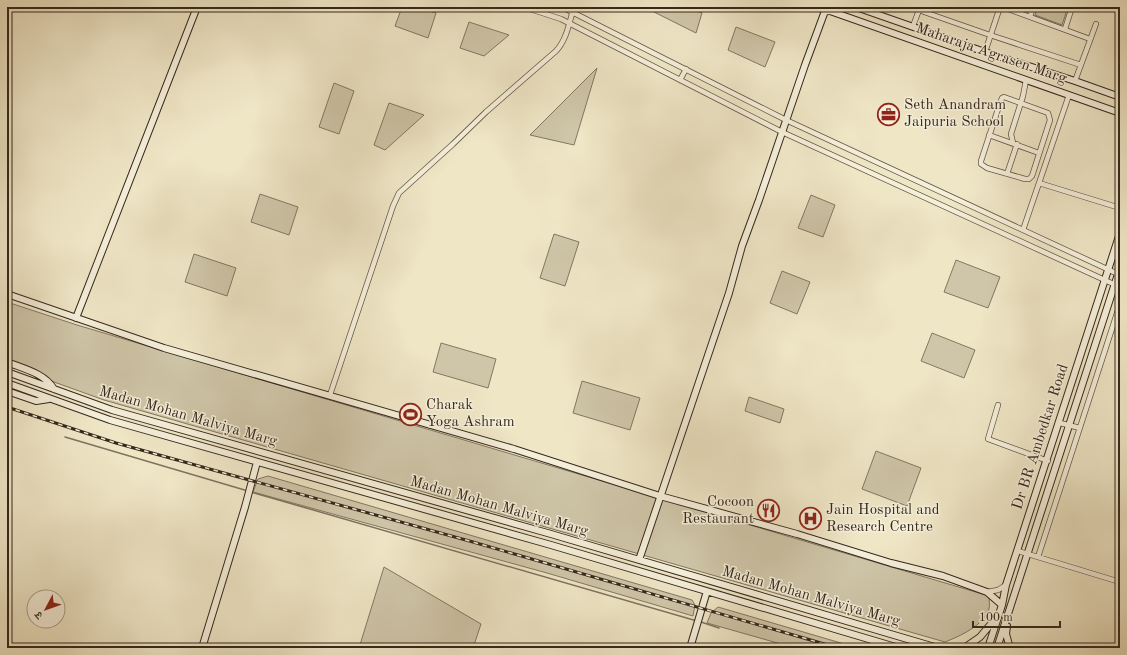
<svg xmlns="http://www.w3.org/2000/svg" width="1127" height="655" font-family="'Old Standard TT','Noto Serif Devanagari',serif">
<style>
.green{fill:#cfc6a9;stroke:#827762}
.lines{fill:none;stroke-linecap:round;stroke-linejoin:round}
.stream{stroke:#7f735f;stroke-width:1.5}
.street-casing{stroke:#645846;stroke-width:6}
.secondary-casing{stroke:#35281b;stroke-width:8}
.street{stroke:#f5efda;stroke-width:4.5}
.secondary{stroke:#f5efda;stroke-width:6}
.rail-casing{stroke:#35281b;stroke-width:3}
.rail{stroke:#f5efda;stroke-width:1.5;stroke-dasharray:4.5;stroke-linecap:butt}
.labels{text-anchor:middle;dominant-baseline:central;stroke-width:3;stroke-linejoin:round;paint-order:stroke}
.street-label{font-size:15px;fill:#35281b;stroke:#f5efda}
.poi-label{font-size:15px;fill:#35281b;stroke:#f5efda;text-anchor:start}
</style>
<rect width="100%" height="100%" fill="#efe6c6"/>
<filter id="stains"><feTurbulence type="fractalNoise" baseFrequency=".005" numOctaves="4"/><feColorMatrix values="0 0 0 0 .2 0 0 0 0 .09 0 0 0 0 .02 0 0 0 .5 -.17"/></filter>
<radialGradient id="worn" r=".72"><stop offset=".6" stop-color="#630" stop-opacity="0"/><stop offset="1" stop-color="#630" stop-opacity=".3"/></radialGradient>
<!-- green -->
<path class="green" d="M402 7H419L436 13 428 38 395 26Z
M654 7H684L702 13 696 33 652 11Z
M1038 7H1068L1062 25 1035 15Z
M469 22 509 35 484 56 460 48Z
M736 27 775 42 765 67 728 50Z
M597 68 574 145 530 135Z
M334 83 354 91 339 134 319 127Z
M389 103 424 115 385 150 374 145Z
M260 194 298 207 289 235 251 222Z
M811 195 835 205 823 237 798 228Z
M554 234 579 242 565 286 540 278Z
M194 254 236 268 227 296 185 282Z
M956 260 1000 277 988 308 944 292Z
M782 271 810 282 797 314 770 303Z
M7 302 77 325 989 596C989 600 990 605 989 609 983 626 960 636 945 642L104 400 7 365Z
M932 333 975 350 964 378 921 361Z
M441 343 496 359 488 388 433 372Z
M582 381 640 398 630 430 573 413Z
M749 397 784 409 780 423 745 411Z
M876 451 921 468 907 506 862 489Z
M268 476 692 600 695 605 693 616 547 573 253 492 258 479Z
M384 567 481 624 473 648H359Z
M718 607 858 648H795L707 623 711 613Z"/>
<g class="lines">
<!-- stream -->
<path class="stream" d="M65 437 248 491
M251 492 697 621
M701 622 719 628"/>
<defs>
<path id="street" d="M524 7 561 19 782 132 1120 287
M562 7 786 120 1120 275
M910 7 990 35 1081 65
M1003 7 1090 39
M1030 17 1033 7
M913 26 919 10
M1065 29 1072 7
M985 52 1000 7
M680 80 686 69
M1075 81 1096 24
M1004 97 1048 113 1050 120 1032 176 1029 179H1025L987 168 981 164V161L1000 103 1002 98Z
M989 135 1039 153
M1013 143 1011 134 1023 96 1026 80
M1007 174 1017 144
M1039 183 1120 208
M1023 230 1069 95
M330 395 393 206 399 193 453 144 486 112 556 51C567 39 569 23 574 7
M998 405 988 439 1048 461
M1060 423 1080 428
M1018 551 1120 582
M1038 557 1120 304
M987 592 998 590 1006 585"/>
<path id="secondary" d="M820 7C824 12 830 13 835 7
M856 7 985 52 1075 81 1120 97
M830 11 1120 113
M7 294 164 348 514 449 660 496 797 534 891 563 943 576 987 592 1002 605
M76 318 197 7
M7 362C24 369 44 373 54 389
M7 372 112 410 551 534 938 648
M7 383 110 420 551 545 899 648
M7 391 36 401 49 399
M639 560 729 293 742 246 759 200 805 65 825 11
M1007 626 1006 634 1010 648
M202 648 245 507 257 462
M690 648 707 591
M964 648 980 637 996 618
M988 648 1002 605 1006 585 1120 233
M997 648 1120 268"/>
</defs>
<!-- street casing -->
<use href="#street" class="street-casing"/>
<!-- secondary casing -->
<use href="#secondary" class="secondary-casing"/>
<!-- street -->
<use href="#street" class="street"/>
<!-- secondary -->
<use href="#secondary" class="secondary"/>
<defs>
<path id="rail" d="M7 407 116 443 473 542 838 648"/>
</defs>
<!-- rail casing -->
<use href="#rail" class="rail-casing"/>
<!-- rail -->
<use href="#rail" class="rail"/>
</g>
<!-- icons -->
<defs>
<symbol id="office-ring" viewBox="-11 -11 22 22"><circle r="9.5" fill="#f5efda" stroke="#8f2418" stroke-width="1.5"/><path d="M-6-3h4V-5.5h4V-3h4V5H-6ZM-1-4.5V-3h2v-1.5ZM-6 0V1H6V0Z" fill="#8f2418"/></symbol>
<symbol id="stadium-ring" viewBox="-11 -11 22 22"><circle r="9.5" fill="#f5efda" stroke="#8f2418" stroke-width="1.5"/><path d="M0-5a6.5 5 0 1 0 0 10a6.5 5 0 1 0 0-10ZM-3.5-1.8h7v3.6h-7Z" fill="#8f2418"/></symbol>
<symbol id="restaurant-ring" viewBox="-11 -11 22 22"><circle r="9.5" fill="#f5efda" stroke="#8f2418" stroke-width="1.5"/><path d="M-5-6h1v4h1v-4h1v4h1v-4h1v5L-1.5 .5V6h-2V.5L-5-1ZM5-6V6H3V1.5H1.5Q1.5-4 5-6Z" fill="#8f2418"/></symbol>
<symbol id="hospital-ring" viewBox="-11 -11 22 22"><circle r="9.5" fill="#f5efda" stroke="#8f2418" stroke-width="1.5"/><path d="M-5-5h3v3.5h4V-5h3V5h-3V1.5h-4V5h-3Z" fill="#8f2418"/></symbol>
</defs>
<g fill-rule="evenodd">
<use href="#office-ring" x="876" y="102" width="25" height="25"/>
<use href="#stadium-ring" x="398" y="402" width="25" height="25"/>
<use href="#restaurant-ring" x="756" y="498" width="25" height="25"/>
<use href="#hospital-ring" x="798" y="506" width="25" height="25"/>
</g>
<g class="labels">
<!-- street labels -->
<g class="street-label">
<text transform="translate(991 54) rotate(19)">Maharaja Agrasen Marg</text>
<text transform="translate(188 417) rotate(16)">Madan Mohan Malviya Marg</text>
<text transform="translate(1041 437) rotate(-72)">Dr BR Ambedkar Road</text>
<text transform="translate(499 507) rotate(16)">Madan Mohan Malviya Marg</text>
<text transform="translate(811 597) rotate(16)">Madan Mohan Malviya Marg</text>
</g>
<!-- poi labels -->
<g class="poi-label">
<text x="904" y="105">Seth Anandram<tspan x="904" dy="17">Jaipuria School</tspan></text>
<text x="426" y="405">Charak<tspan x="426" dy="17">Yoga Ashram</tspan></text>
<text x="754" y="502" text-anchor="end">Cocoon<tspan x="754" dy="17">Restaurant</tspan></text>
<text x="826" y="510">Jain Hospital and<tspan x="826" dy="17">Research Centre</tspan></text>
</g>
</g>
<!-- margin -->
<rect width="1127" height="655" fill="none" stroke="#efe6c6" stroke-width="24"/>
<rect x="8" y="8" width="1111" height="639" fill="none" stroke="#35281b" stroke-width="2"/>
<rect x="12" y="12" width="1103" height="631" fill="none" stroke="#35281b"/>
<!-- north arrow -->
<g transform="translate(46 609) rotate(229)"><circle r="19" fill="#f5efda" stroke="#a89f8e"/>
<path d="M0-3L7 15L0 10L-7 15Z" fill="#8f2418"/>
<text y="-6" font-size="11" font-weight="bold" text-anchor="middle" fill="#35281b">उ</text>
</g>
<!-- scale -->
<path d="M973 621v6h87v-6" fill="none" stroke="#35281b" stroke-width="2"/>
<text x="979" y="621" font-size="12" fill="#35281b" stroke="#f5efda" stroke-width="3" paint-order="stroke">100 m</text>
<rect width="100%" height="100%" filter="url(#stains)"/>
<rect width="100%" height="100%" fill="url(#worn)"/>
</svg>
